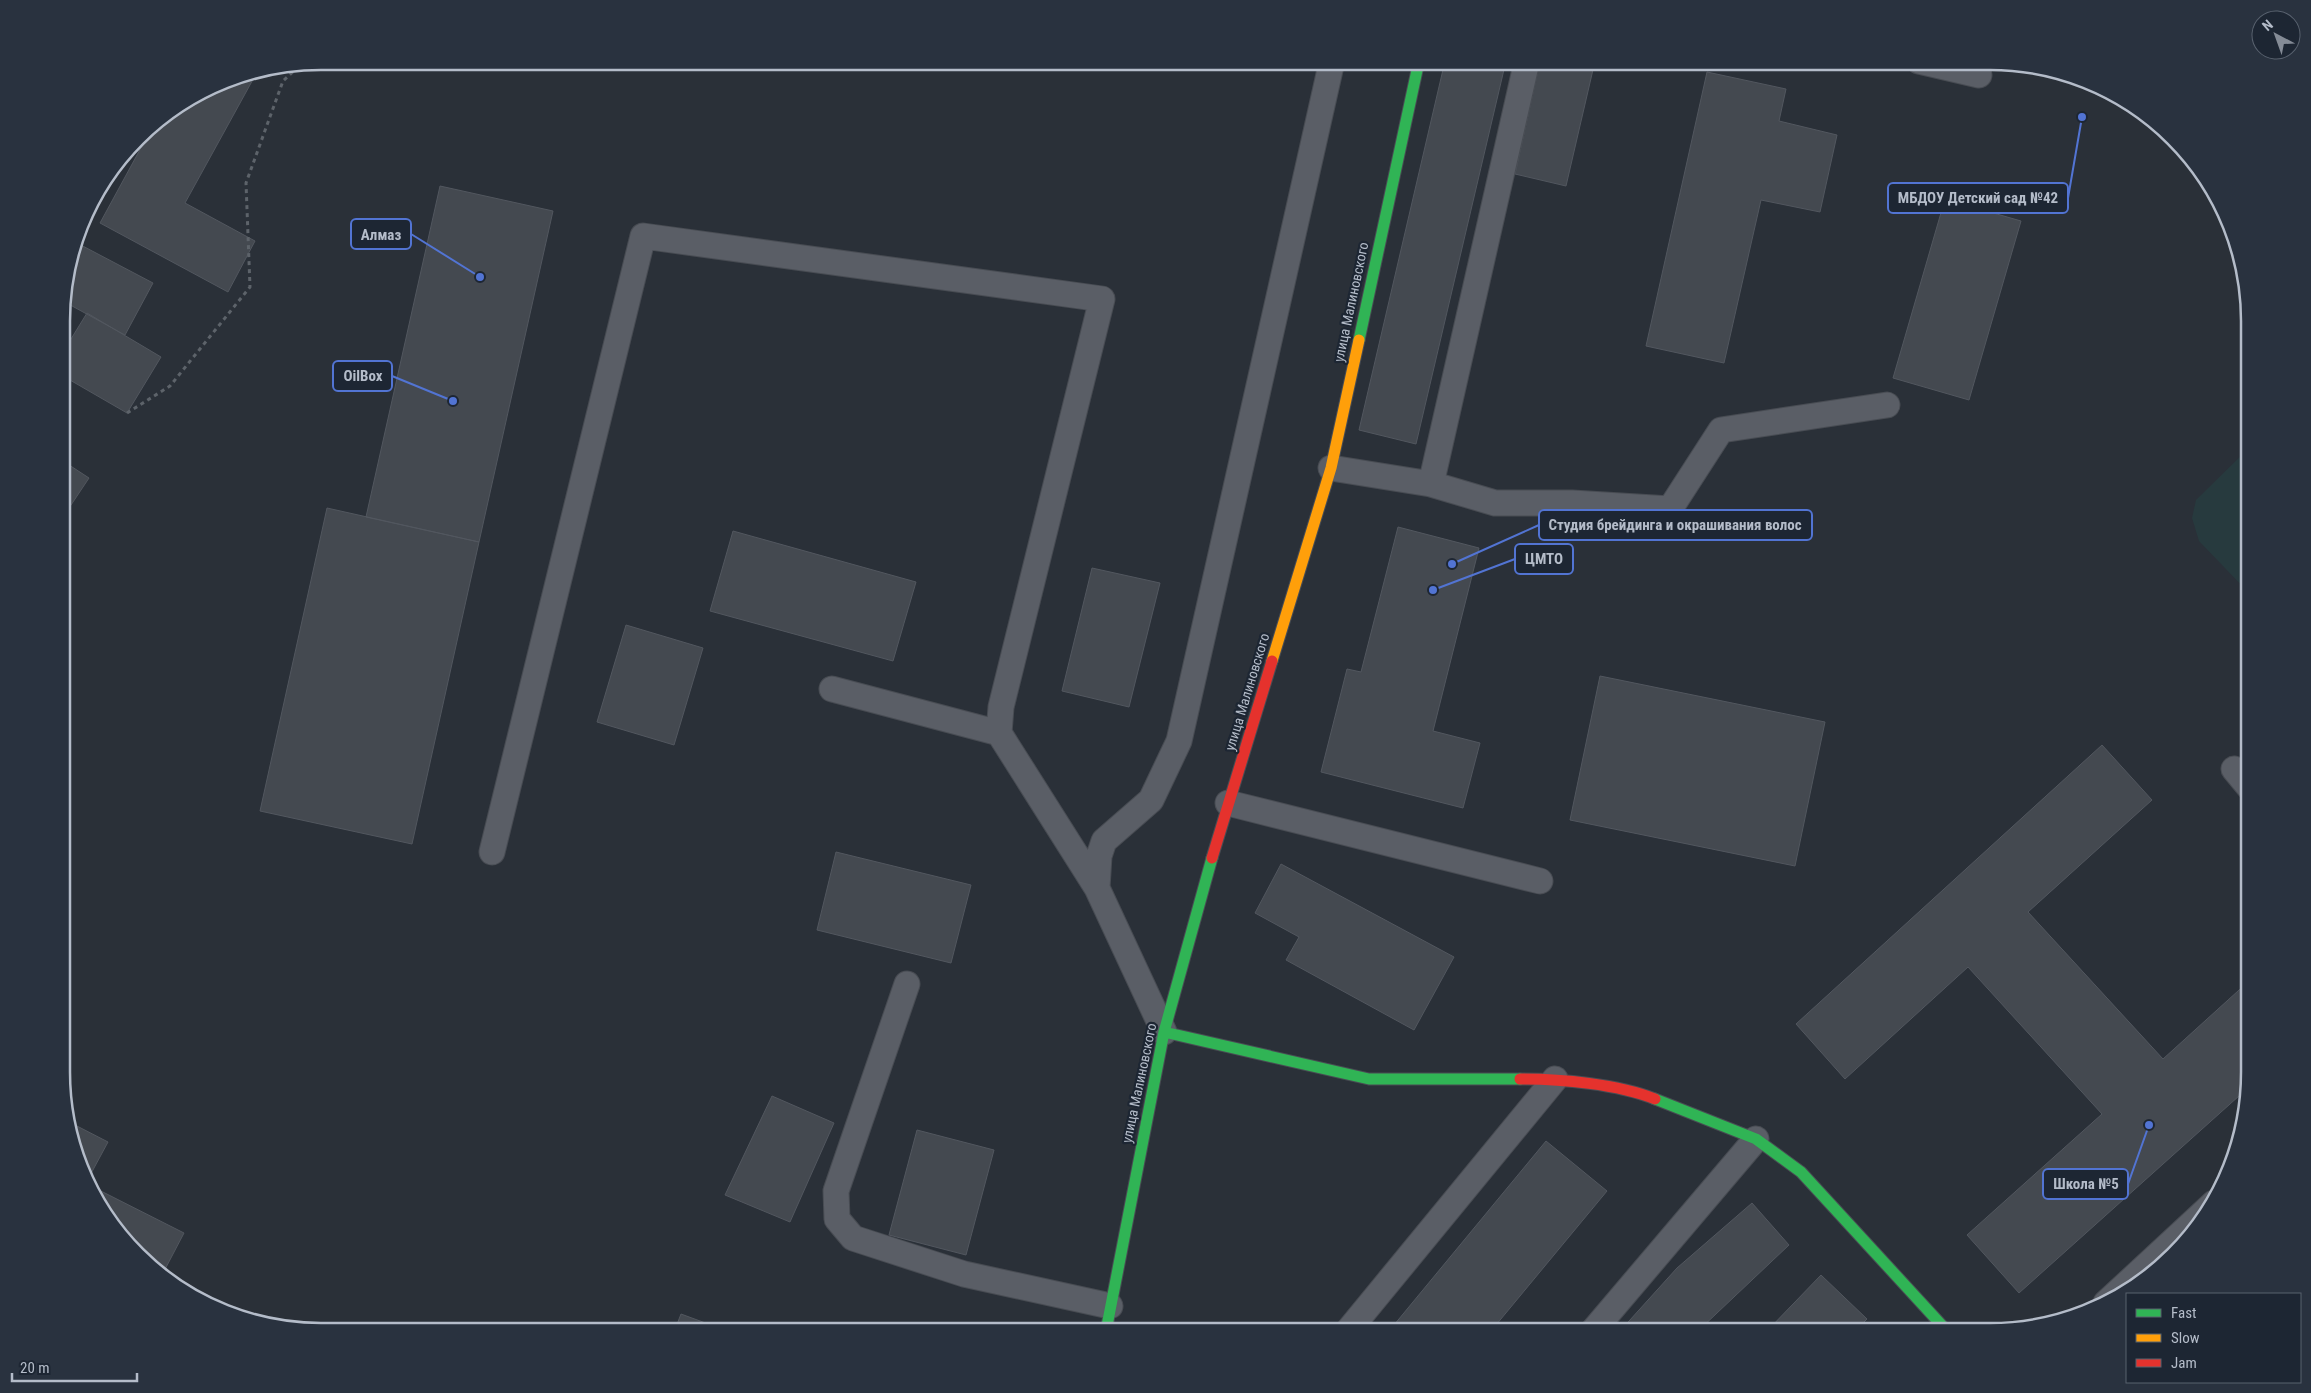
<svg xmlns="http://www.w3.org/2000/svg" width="2311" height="1393" font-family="'Roboto Condensed',sans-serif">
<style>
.green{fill:#273a3e}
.building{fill:#444950;stroke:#52575f}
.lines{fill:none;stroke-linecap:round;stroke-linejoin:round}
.lane-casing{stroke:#484c53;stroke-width:27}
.fast-casing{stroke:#484c53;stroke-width:13}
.slow-casing{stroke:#484c53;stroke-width:13}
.jam-casing{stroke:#484c53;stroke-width:13}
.path{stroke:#5d636a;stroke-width:3;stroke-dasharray:4 4;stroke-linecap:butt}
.lane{stroke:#5a5e66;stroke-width:25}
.fast{stroke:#30b455;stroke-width:11}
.slow{stroke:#ff9f0a;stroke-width:11}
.jam{stroke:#e5322d;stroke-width:11}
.labels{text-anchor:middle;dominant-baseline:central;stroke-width:4.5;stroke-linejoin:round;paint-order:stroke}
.street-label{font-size:14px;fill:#b4bcc9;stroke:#1d2633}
.rim{fill:none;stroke:#b4bcc9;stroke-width:2.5}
.leader{fill:none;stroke:#5274d3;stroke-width:2}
.callout-dot{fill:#5274d3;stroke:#1d2633;stroke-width:2}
.callout{fill:#1d2633;stroke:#5274d3;stroke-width:2}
.callout-label{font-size:15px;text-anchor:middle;font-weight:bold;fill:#b4bcc9}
</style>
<rect width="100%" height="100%" fill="#2a3038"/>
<!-- green -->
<path class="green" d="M2249 448V593L2199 541 2192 518 2196 500Z"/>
<!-- building -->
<path class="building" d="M1445 61H1506L1416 444 1359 430Z
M1540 61H1595L1566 186 1515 174Z
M1707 72 1786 89 1779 121 1837 135 1820 212 1761 200 1724 363 1646 346Z
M256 74 185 203 255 241 228 292 100 223 155 122 222 81Z
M440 186 553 211 479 542 366 517Z
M1945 199 2021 221 1969 400 1893 378Z
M77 243 153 283 125 335 63 301V287Z
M87 313 161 357 127 413 63 376V352Z
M63 461 89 478 63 517Z
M327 508 479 542 412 844 260 811Z
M1398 527 1479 548 1433 731 1480 743 1463 808 1321 772 1347 669 1361 672Z
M733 531 916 582 893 661 710 611Z
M1092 568 1160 583 1129 707 1062 691Z
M626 625 703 648 674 745 597 722Z
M1600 676 1825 722 1795 866 1570 820Z
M2102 745 2152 800 2028 912 2163 1059 2249 981V1087L2019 1293 1967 1235 2102 1114 1968 967 1845 1079 1796 1024Z
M836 852 971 885 951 963 817 930Z
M1281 864 1454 957 1414 1030 1286 960 1299 937 1255 913Z
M772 1096 834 1123 790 1222 725 1195Z
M75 1125 108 1142 87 1181 75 1156 70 1134Z
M917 1130 994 1150 966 1255 889 1235Z
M1546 1141 1607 1191 1491 1331H1389Z
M89 1185 184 1233 162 1275 137 1256 105 1216Z
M1752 1203 1789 1245 1698 1331H1620L1677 1268Z
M1821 1275 1867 1319 1855 1331H1767Z
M681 1314 730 1332H674Z"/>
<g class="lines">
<defs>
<path id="lane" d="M1919 61 1979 75
M1331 468 1431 484 1495 503H1572L1670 509 1721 430 1887 405
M1431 484 1527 61
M832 689 999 733
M2234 769 2249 787
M1228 803 1540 881
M492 852 643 236 1102 299 1001 707 999 733 1097 888
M907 984 836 1191 837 1219 853 1238 964 1274 1110 1306
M1164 1032 1097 888 1099 856 1104 841 1151 800 1179 741 1332 61
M2106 1303 2214 1203
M1348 1331 1555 1079
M1593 1331 1756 1139"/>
<path id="fast" d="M1359 340 1419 61
M1164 1032 1369 1079H1520
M1655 1099 1756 1139 1801 1172 1947 1331
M1106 1331 1164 1032 1212 858"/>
<path id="slow" d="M1272 661 1331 468 1359 340"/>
<path id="jam" d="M1212 858 1272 661
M1520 1079C1561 1079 1618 1084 1655 1099"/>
</defs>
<!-- lane casing -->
<use href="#lane" class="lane-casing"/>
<!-- fast casing -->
<use href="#fast" class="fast-casing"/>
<!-- slow casing -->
<use href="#slow" class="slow-casing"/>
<!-- jam casing -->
<use href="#jam" class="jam-casing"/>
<!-- path -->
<path class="path" d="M127 413 170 386 250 287 246 183 283 81 299 66"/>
<!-- lane -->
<use href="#lane" class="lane"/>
<!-- fast -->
<use href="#fast" class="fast"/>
<!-- slow -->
<use href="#slow" class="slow"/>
<!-- jam -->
<use href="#jam" class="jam"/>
</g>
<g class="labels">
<!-- street labels -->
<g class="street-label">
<text transform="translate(1351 302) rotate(-78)">улица Малиновского</text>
<text transform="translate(1247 692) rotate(-73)">улица Малиновского</text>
<text transform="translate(1139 1083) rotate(-78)">улица Малиновского</text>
</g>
</g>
<!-- crop -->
<path d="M0 0H2311V1393H0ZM321 70H1990A251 251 0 0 1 2241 321V1072A251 251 0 0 1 1990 1323H321A251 251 0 0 1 70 1072V321A251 251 0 0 1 321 70Z" fill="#29323f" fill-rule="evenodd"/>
<path class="rim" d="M321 70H1990A251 251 0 0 1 2241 321V1072A251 251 0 0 1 1990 1323H321A251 251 0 0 1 70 1072V321A251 251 0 0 1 321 70Z"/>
<!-- callouts -->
<path class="leader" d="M2082 117L2068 198M480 277L411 234M453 401L392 376M1452 564L1539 525M1433 590L1515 559M2149 1125L2128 1184"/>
<g class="callout-dot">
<circle cx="2082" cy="117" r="5"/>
<circle cx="480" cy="277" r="5"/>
<circle cx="453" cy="401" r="5"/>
<circle cx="1452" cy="564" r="5"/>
<circle cx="1433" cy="590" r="5"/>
<circle cx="2149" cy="1125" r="5"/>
</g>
<g class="callout">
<rect x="1888" y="183" width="180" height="30" rx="5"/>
<rect x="351" y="219" width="60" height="30" rx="5"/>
<rect x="333" y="361" width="59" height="30" rx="5"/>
<rect x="1539" y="510" width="273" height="30" rx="5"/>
<rect x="1515" y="544" width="58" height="30" rx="5"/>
<rect x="2043" y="1169" width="85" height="30" rx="5"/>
</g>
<g class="callout-label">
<text x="1978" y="203">МБДОУ Детский сад №42</text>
<text x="381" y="240">Алмаз</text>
<text x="363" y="381">OilBox</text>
<text x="1675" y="530">Студия брейдинга и окрашивания волос</text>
<text x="1544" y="564">ЦМТО</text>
<text x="2086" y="1189">Школа №5</text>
</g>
<!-- legend -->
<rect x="2126" y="1293" width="175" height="90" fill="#1d2633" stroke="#59626f"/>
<rect x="2136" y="1309" width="25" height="8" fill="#30b455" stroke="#59626f"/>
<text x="2171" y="1318" font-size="15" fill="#b4bcc9">Fast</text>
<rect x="2136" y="1334" width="25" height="8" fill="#ff9f0a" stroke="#59626f"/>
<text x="2171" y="1343" font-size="15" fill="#b4bcc9">Slow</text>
<rect x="2136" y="1359" width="25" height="8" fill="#e5322d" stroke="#59626f"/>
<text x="2171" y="1368" font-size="15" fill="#b4bcc9">Jam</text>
<!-- north arrow -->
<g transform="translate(2276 35) rotate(319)"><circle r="24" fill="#1d2633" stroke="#59626f"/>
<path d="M0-4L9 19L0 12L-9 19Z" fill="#848b96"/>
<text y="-8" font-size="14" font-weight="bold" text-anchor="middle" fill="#b4bcc9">N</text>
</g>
<!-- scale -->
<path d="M12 1373v8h125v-8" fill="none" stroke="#b4bcc9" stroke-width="2.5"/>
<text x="20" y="1373" font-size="15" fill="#b4bcc9" stroke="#1d2633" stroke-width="4" paint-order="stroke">20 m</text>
</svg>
